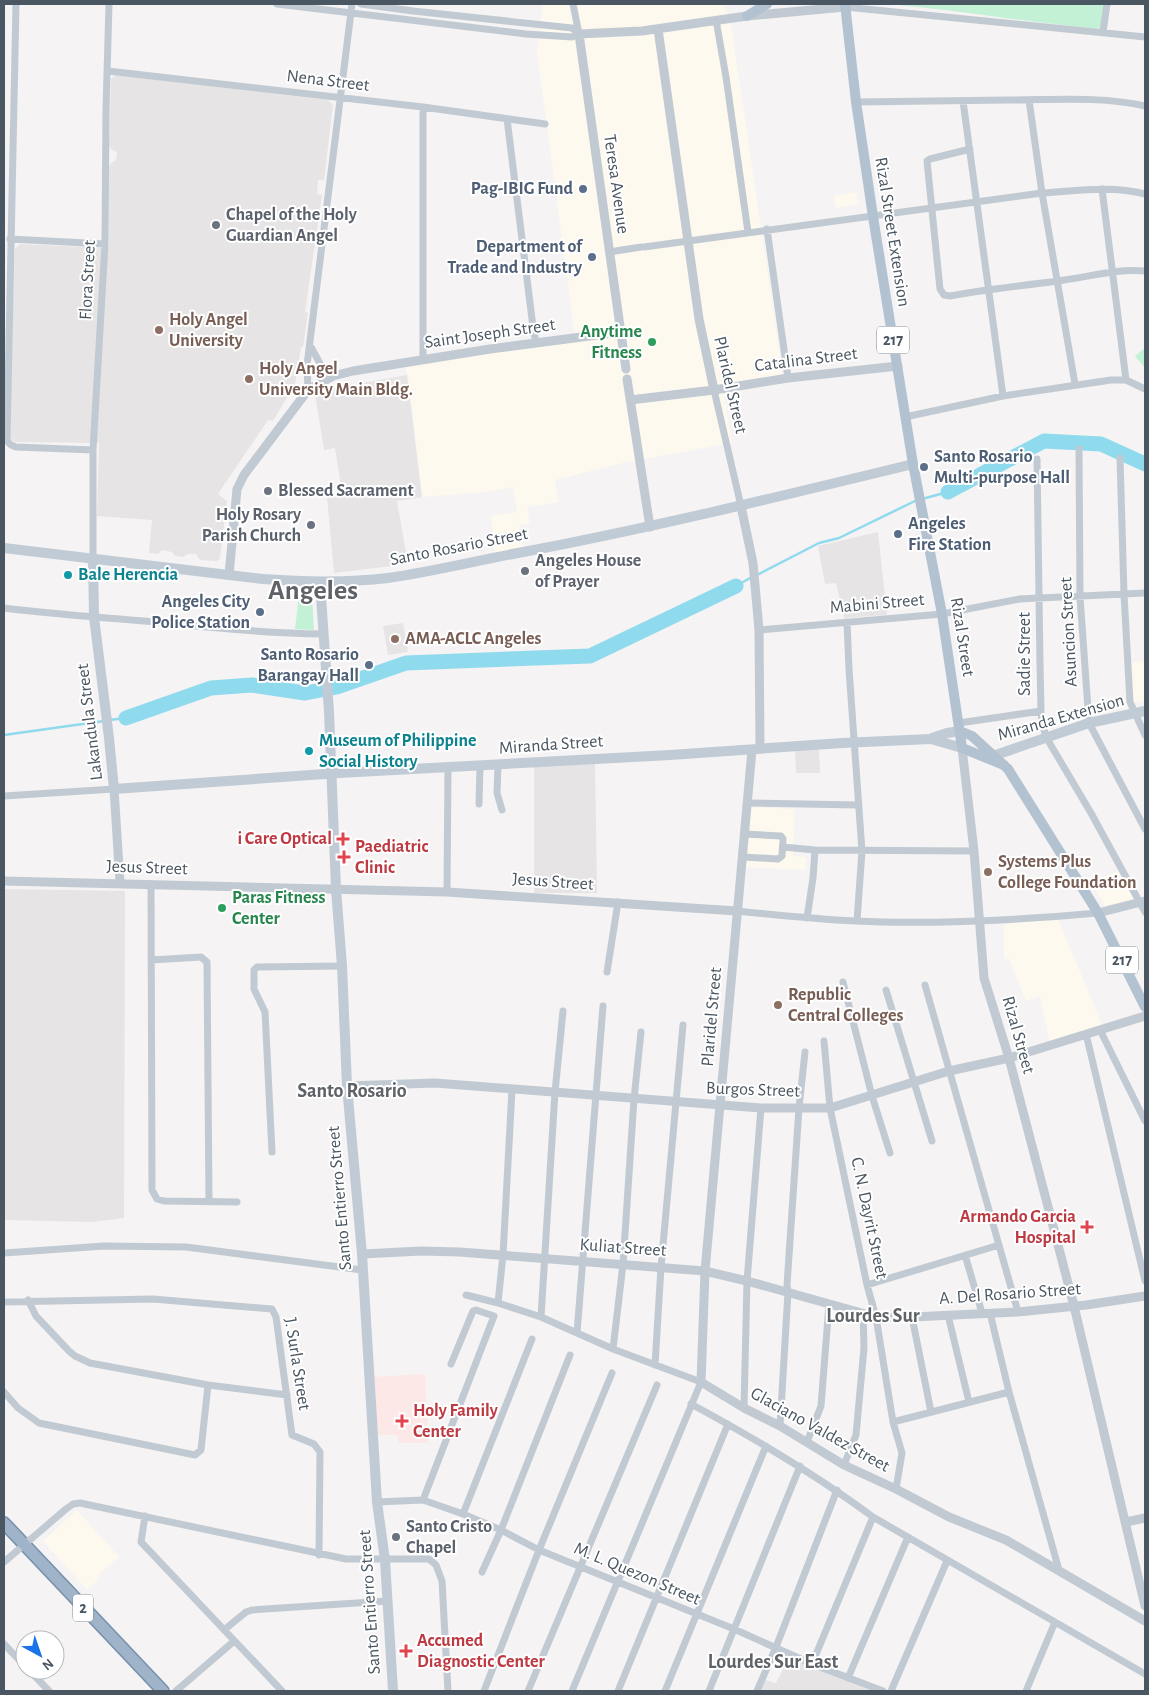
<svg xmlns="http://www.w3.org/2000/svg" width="1149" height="1695" font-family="'Alegreya Sans',sans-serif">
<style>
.commercial{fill:#fdf9ef}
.education{fill:#e6e4e5}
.medical{fill:#fce8e6}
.green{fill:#c3f1d5}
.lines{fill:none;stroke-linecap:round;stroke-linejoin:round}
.stream{stroke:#90daee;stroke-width:2.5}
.river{stroke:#90daee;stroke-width:15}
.trunk-casing{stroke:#7690ad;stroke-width:14}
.minor{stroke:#c1cad2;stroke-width:7}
.tertiary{stroke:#c1cad2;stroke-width:9}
.secondary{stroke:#c1cbd6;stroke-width:10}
.primary{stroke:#b3c2d1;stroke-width:10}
.trunk{stroke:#9fb4c9;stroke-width:11}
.service-dot{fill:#5c6f8a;stroke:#fff;stroke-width:2}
.worship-dot{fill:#6b7280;stroke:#fff;stroke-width:2}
.education-dot{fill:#8d6e63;stroke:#fff;stroke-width:2}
.leisure-dot{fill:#2e9e5b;stroke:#fff;stroke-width:2}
.culture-dot{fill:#0f9aa8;stroke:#fff;stroke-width:2}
.health-dot{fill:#e0444e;stroke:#fff;stroke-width:2}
.labels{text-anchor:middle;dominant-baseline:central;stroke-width:4;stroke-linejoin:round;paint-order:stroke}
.shield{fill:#fff;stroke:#808990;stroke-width:1}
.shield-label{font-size:16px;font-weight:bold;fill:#4a5661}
.street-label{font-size:18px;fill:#4a5661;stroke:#fff}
.service-label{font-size:18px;font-weight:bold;fill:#4e5e75;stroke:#fff;text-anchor:end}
.worship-label{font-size:18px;font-weight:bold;fill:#5b616d;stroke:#fff;text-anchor:start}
.education-label{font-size:18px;font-weight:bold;fill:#785e54;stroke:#fff;text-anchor:start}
.leisure-label{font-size:18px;font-weight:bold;fill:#27864d;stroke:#fff;text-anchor:end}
.culture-label{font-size:18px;font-weight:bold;fill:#0d838f;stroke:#fff;text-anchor:start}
.health-label{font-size:18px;font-weight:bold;fill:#be3a42;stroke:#fff;text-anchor:start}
.quarter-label{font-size:20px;font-weight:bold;fill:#5f6368;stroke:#fff}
.town-label{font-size:28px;font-weight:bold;fill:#5f6368;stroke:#fff}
</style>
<rect width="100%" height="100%" fill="#f5f3f3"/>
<!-- commercial -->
<path class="commercial" d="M543 4H731L724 7 730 18 784 383 724 394 732 443 622 463 555 480 559 502 527 507 530 523 519 525 524 549 495 554 491 516 517 512 513 487 486 492 422 497 408 375 404 366 575 337 537 52Z
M856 192 858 204 836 208 834 196Z
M1145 661V701L1131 703 1128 663Z
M750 807 795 809 793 856 806 857V870L745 867Z
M1120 870 1137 898 1105 906 1091 883Z
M1058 919 1103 1027 1050 1044 1040 996 1026 1001 1009 959H1004V924Z
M77 1510 119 1557 97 1576 99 1579 87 1590 43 1541Z"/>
<!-- education -->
<path class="education" d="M116 75 328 100 333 105 324 180H318L317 194 322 195 305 312 308 313 303 347H301L295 384 273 421 268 420 218 494 227 501 220 558 217 561 200 560 196 554H188L183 557 175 556 172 552 162 550 158 554 149 553 152 520 97 516 99 443 15 442 9 438 15 249 20 244 109 248V167L110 164 116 160 117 152 112 150 109 146 111 79Z
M407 375 422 497 397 501 408 564 334 573 327 497H337V493L342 492 335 448 324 450 315 394 329 389Z
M878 532 887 615 844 618 836 583 825 584 818 546Z
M403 623 408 652 388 655 383 626Z
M819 749 820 773H796L795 750Z
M595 762 597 893H534V763Z
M4 889 125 891 124 1218 93 1222 4 1220Z
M789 1657 873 1691H760L765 1680 776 1683Z"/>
<!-- medical -->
<path class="medical" d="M425 1374 428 1443H398V1435H378L373 1377Z"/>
<!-- green -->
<path class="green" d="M888 4H1104L1101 29C1030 23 959 10 888 4Z
M1145 348V368L1135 356Z
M299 595 312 597 314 630 295 629Z"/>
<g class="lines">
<!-- stream -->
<path class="stream" d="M922 499 948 492
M757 575 819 543 839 538 917 500
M736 586 752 577
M109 720 126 718
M4 735 104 721"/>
<!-- river -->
<path class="river" d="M948 492 1044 441 1101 444 1145 464
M126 718 211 688 252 685 305 693 337 687 406 663 590 656 736 586"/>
<defs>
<path id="trunk" d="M4 1523 163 1691"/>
</defs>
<!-- trunk casing -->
<use href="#trunk" class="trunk-casing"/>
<!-- minor -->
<path class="minor" d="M16 4 7 441 11 445 16 447 93 450
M277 4 526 34 572 37 579 34
M361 4 413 11 572 28 579 34
M573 4 579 34
M845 7 1145 37
M716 20 726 77 748 232
M1103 32 1107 4
M108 71 423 107 545 124
M1029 100 1042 193 1075 384
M963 101 1003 396
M856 102C906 101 957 101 1008 100 1053 100 1101 96 1145 106
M423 107V360
M507 119 533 327 536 343
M970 149 930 159 927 161 940 289 944 295 950 296C986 289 1021 286 1057 281 1086 278 1116 268 1145 271
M1102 189 1126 380
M767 229 788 378
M10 239 105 244
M644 247 1042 193C1075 191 1112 185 1145 194
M609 252 641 247
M311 347 323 369 333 376
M308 390 307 365 352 4
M714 390 741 506
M905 417 1003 396 1111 380H1126L1145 389
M1079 449 1080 597 1089 723 1145 829
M1120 458 1124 594 1130 702 1145 735
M1037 459 1040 664 1041 711 1042 722 1046 737 1091 813 1145 912
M93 558V450L105 244 106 109 109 4
M4 608C50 614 97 617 144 621 204 627 263 633 323 634
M847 622 849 669 862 851 857 921
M759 630 942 614 1019 599 1145 593
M959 723 1041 711
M498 765 497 793 502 810
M4 796 114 789
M748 803 859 805
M479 804 480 766
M783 847 815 850 974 851
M743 857 778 859 782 856 783 839 781 836 745 834
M151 884 152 1190 157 1199 164 1201 237 1202
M447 892 448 767
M737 911C776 915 815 919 855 921 936 925 1018 920 1098 913
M807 918 813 878 815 850
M151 960 201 957 207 962 209 1202
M607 972 618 902
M843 982 872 1096 890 1153
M925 985 1018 1312
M886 990 932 1141
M1100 1030 1145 1121
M1086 1034 1145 1281
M824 1041 830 1108 867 1285 876 1317 893 1422 902 1453 896 1489
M272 1152 265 1012 254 989V970L257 967 342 966
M4 1253 104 1246 186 1247 362 1270
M965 1255 982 1313
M867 1285 999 1245
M466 1295 498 1303 541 1317 613 1349 701 1382 572 1691
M28 1300 36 1316 69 1351 75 1356 90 1363 208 1385 287 1395
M4 1302 153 1299 272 1309 276 1317 292 1435 314 1444 320 1452 319 1555
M498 1303 503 1255 512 1089
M990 1313 1009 1392 1059 1570
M948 1315 969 1402
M541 1317 555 1092 563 1011
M912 1317 931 1412
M577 1333 603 1006
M613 1349 623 1264 634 1099 641 1032
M655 1365 661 1267 683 1025
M4 1392 18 1408 39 1423 195 1455 201 1450 208 1385
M691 1404C754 1438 815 1474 873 1517L1145 1674
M744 1408 747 1281 761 1108
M893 1422 1009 1392
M780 1426 788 1292 787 1285 799 1108 805 1052
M807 1442 821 1406 829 1304
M844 1465 856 1435 864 1348 863 1313
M423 1500 494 1316 476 1310 473 1311 451 1364
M377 1502 423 1500 463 1514 501 1530 539 1550 734 1629 812 1664 883 1691
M463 1514 532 1339
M145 1516 141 1542 282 1691
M4 1562 66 1509 73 1504 80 1503 346 1559H429L436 1565 442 1581 448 1691
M482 1572 501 1530 570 1355
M224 1630 246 1612 252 1610 387 1601
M4 1644 25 1666
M812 1664 873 1517
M29 1670 49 1691
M848 1678 908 1537
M176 1691 233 1642
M484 1691 539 1550 612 1373
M528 1691 657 1385
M618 1691 728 1424
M665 1691 766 1446
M709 1691 800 1466
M757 1691 776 1647 837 1490
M891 1691 947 1561
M1026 1691 1055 1622"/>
<!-- tertiary -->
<path class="tertiary" d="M658 29 699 319 714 390
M626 369 579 34 642 31 747 16 845 7
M627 379 650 527
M630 400 714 390 788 378 898 366
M741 506 753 563 759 630 760 748
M229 575 237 489 244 475 308 390 333 376 353 371 490 349 620 332
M962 748 974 851 984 978 1009 1058 1074 1306 1145 1606
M752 750 705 1271 701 1382 744 1408 780 1426 844 1465 896 1489 949 1517 1006 1540 1145 1621
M114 789 120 883
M4 881 447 892 737 911
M1098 913 1145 901
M347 1086 435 1083 761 1108H830L949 1071 1009 1058 1145 1016
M362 1254 421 1251 460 1252 705 1271 747 1281 876 1317H912L1018 1312 1086 1305 1145 1296
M1126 1522 1145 1518"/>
<!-- secondary -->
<path class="secondary" d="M4 548 263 579C305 582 346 583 388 578 431 572 475 561 518 553 651 528 782 496 913 464
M93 558 94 617 109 738 114 789 339 773 670 755 842 743 931 739 962 748
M320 582 329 712 336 889 342 966 347 1086 362 1254 377 1502 385 1560 393 1691
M932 738 947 733 960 731
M987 758 1089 723 1145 711"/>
<!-- primary -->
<path class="primary" d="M845 4 856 102 874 223 913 464 942 614 962 748 1004 765
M747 16 767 4
M960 731 972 736 1008 769 1098 913 1145 1007"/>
<!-- trunk -->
<use href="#trunk" class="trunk"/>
</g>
<!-- markers -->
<g class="service-dot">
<circle cx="583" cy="189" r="5"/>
<circle cx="592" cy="257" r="5"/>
<circle cx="924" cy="467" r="5"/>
<circle cx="898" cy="534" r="5"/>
<circle cx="260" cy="612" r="5"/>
<circle cx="369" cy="665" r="5"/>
</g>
<g class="worship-dot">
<circle cx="216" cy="225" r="5"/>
<circle cx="268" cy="491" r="5"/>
<circle cx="311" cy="525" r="5"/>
<circle cx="525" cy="571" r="5"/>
<circle cx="396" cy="1537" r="5"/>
</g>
<g class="education-dot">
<circle cx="159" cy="330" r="5"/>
<circle cx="249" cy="379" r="5"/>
<circle cx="395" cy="639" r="5"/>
<circle cx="988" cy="872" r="5"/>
<circle cx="778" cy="1005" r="5"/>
</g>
<g class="leisure-dot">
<circle cx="652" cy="342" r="5"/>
<circle cx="222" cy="908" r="5"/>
</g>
<g class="culture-dot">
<circle cx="68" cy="575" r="5"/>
<circle cx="309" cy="751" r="5"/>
</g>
<g class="health-dot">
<path d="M340.5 831.5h5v5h5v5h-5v5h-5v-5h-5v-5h5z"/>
<path d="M341.5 849.5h5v5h5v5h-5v5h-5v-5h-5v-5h5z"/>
<path d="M1084.5 1219.5h5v5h5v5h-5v5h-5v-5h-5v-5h5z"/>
<path d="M399.5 1413.5h5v5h5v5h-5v5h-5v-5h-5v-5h5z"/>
<path d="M403.5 1643.5h5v5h5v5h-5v5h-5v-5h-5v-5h5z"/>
</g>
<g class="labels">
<!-- shield labels -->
<g class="shield">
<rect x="877" y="326.5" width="32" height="27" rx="4"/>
<rect x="1106" y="946.5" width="32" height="27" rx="4"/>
<rect x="73" y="1594.5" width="20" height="27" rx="4"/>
</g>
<g class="shield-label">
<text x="893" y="340">217</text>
<text x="1122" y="960">217</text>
<text x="83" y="1608">2</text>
</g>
<!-- street labels -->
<g class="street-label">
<text transform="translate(328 81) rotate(7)">Nena Street</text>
<text transform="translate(616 184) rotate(82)">Teresa Avenue</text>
<text transform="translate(892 232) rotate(81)">Rizal Street Extension</text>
<text transform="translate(88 280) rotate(-87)">Flora Street</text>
<text transform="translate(490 334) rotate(-8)">Saint Joseph Street</text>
<text transform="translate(806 360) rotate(-7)">Catalina Street</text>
<text transform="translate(730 385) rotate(77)">Plaridel Street</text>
<text transform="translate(459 547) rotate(-11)">Santo Rosario Street</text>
<text transform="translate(877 604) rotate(-5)">Mabini Street</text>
<text transform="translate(1069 632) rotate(-93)">Asuncion Street</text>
<text transform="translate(962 637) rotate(81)">Rizal Street</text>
<text transform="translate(1025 654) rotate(-90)">Sadie Street</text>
<text transform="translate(1061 718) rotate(-16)">Miranda Extension</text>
<text transform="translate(90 722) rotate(-97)">Lakandula Street</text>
<text transform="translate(551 745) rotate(-4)">Miranda Street</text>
<text transform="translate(147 868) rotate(2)">Jesus Street</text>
<text transform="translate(553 882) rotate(4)">Jesus Street</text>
<text transform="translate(712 1017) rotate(-85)">Plaridel Street</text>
<text transform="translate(1018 1035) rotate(74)">Rizal Street</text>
<text transform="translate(753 1090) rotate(2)">Burgos Street</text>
<text transform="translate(340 1198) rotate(-95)">Santo Entierro Street</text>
<text transform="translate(869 1218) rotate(78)">C. N. Dayrit Street</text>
<text transform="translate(623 1248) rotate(4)">Kuliat Street</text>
<text transform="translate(1010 1294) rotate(-4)">A. Del Rosario Street</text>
<text transform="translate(297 1364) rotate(81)">J. Surla Street</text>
<text transform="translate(820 1430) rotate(29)">Glaciano Valdez Street</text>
<text transform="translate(637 1574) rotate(23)">M. L. Quezon Street</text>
<text transform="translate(370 1602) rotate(-94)">Santo Entierro Street</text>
</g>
<!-- service labels -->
<g class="service-label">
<text x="573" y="189">Pag-IBIG Fund</text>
<text x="582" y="247">Department of<tspan x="582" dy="21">Trade and Industry</tspan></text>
<text x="934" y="457" text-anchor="start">Santo Rosario<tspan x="934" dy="21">Multi-purpose Hall</tspan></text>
<text x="908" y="524" text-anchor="start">Angeles<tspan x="908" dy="21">Fire Station</tspan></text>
<text x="250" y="602">Angeles City<tspan x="250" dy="21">Police Station</tspan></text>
<text x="359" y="655">Santo Rosario<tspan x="359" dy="21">Barangay Hall</tspan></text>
</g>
<!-- worship labels -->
<g class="worship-label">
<text x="226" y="215">Chapel of the Holy<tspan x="226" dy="21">Guardian Angel</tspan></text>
<text x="278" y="491">Blessed Sacrament</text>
<text x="301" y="515" text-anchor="end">Holy Rosary<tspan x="301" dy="21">Parish Church</tspan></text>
<text x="535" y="561">Angeles House<tspan x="535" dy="21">of Prayer</tspan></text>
<text x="406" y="1527">Santo Cristo<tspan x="406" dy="21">Chapel</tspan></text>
</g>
<!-- education labels -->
<g class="education-label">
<text x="169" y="320">Holy Angel<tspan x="169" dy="21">University</tspan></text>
<text x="259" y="369">Holy Angel<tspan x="259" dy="21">University Main Bldg.</tspan></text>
<text x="405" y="639">AMA-ACLC Angeles</text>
<text x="998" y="862">Systems Plus<tspan x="998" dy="21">College Foundation</tspan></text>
<text x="788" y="995">Republic<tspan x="788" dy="21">Central Colleges</tspan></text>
</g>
<!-- leisure labels -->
<g class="leisure-label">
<text x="642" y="332">Anytime<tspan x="642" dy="21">Fitness</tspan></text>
<text x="232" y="898" text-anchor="start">Paras Fitness<tspan x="232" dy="21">Center</tspan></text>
</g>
<!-- culture labels -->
<g class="culture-label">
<text x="78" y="575">Bale Herencia</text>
<text x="319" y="741">Museum of Philippine<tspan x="319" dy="21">Social History</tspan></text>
</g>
<!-- health labels -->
<g class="health-label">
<text x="332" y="839" text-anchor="end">i Care Optical</text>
<text x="355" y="847">Paediatric<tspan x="355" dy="21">Clinic</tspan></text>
<text x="1076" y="1217" text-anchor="end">Armando Garcia<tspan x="1076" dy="21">Hospital</tspan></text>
<text x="413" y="1411">Holy Family<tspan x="413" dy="21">Center</tspan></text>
<text x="417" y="1641">Accumed<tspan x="417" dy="21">Diagnostic Center</tspan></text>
</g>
<!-- quarter labels -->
<g class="quarter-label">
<text x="352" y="1091">Santo Rosario</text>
<text x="873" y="1316">Lourdes Sur</text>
<text x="773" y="1662">Lourdes Sur East</text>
</g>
<!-- town labels -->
<g class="town-label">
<text x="313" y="591">Angeles</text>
</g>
</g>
<!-- border -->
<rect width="1149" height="1695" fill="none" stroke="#4a5661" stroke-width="10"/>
<!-- north arrow -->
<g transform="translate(40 1655) rotate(140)"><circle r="24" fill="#ffffff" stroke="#b7bbc0"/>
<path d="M0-4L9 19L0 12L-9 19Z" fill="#1a73e8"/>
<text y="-8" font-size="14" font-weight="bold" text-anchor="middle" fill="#4a5661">N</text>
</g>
</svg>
